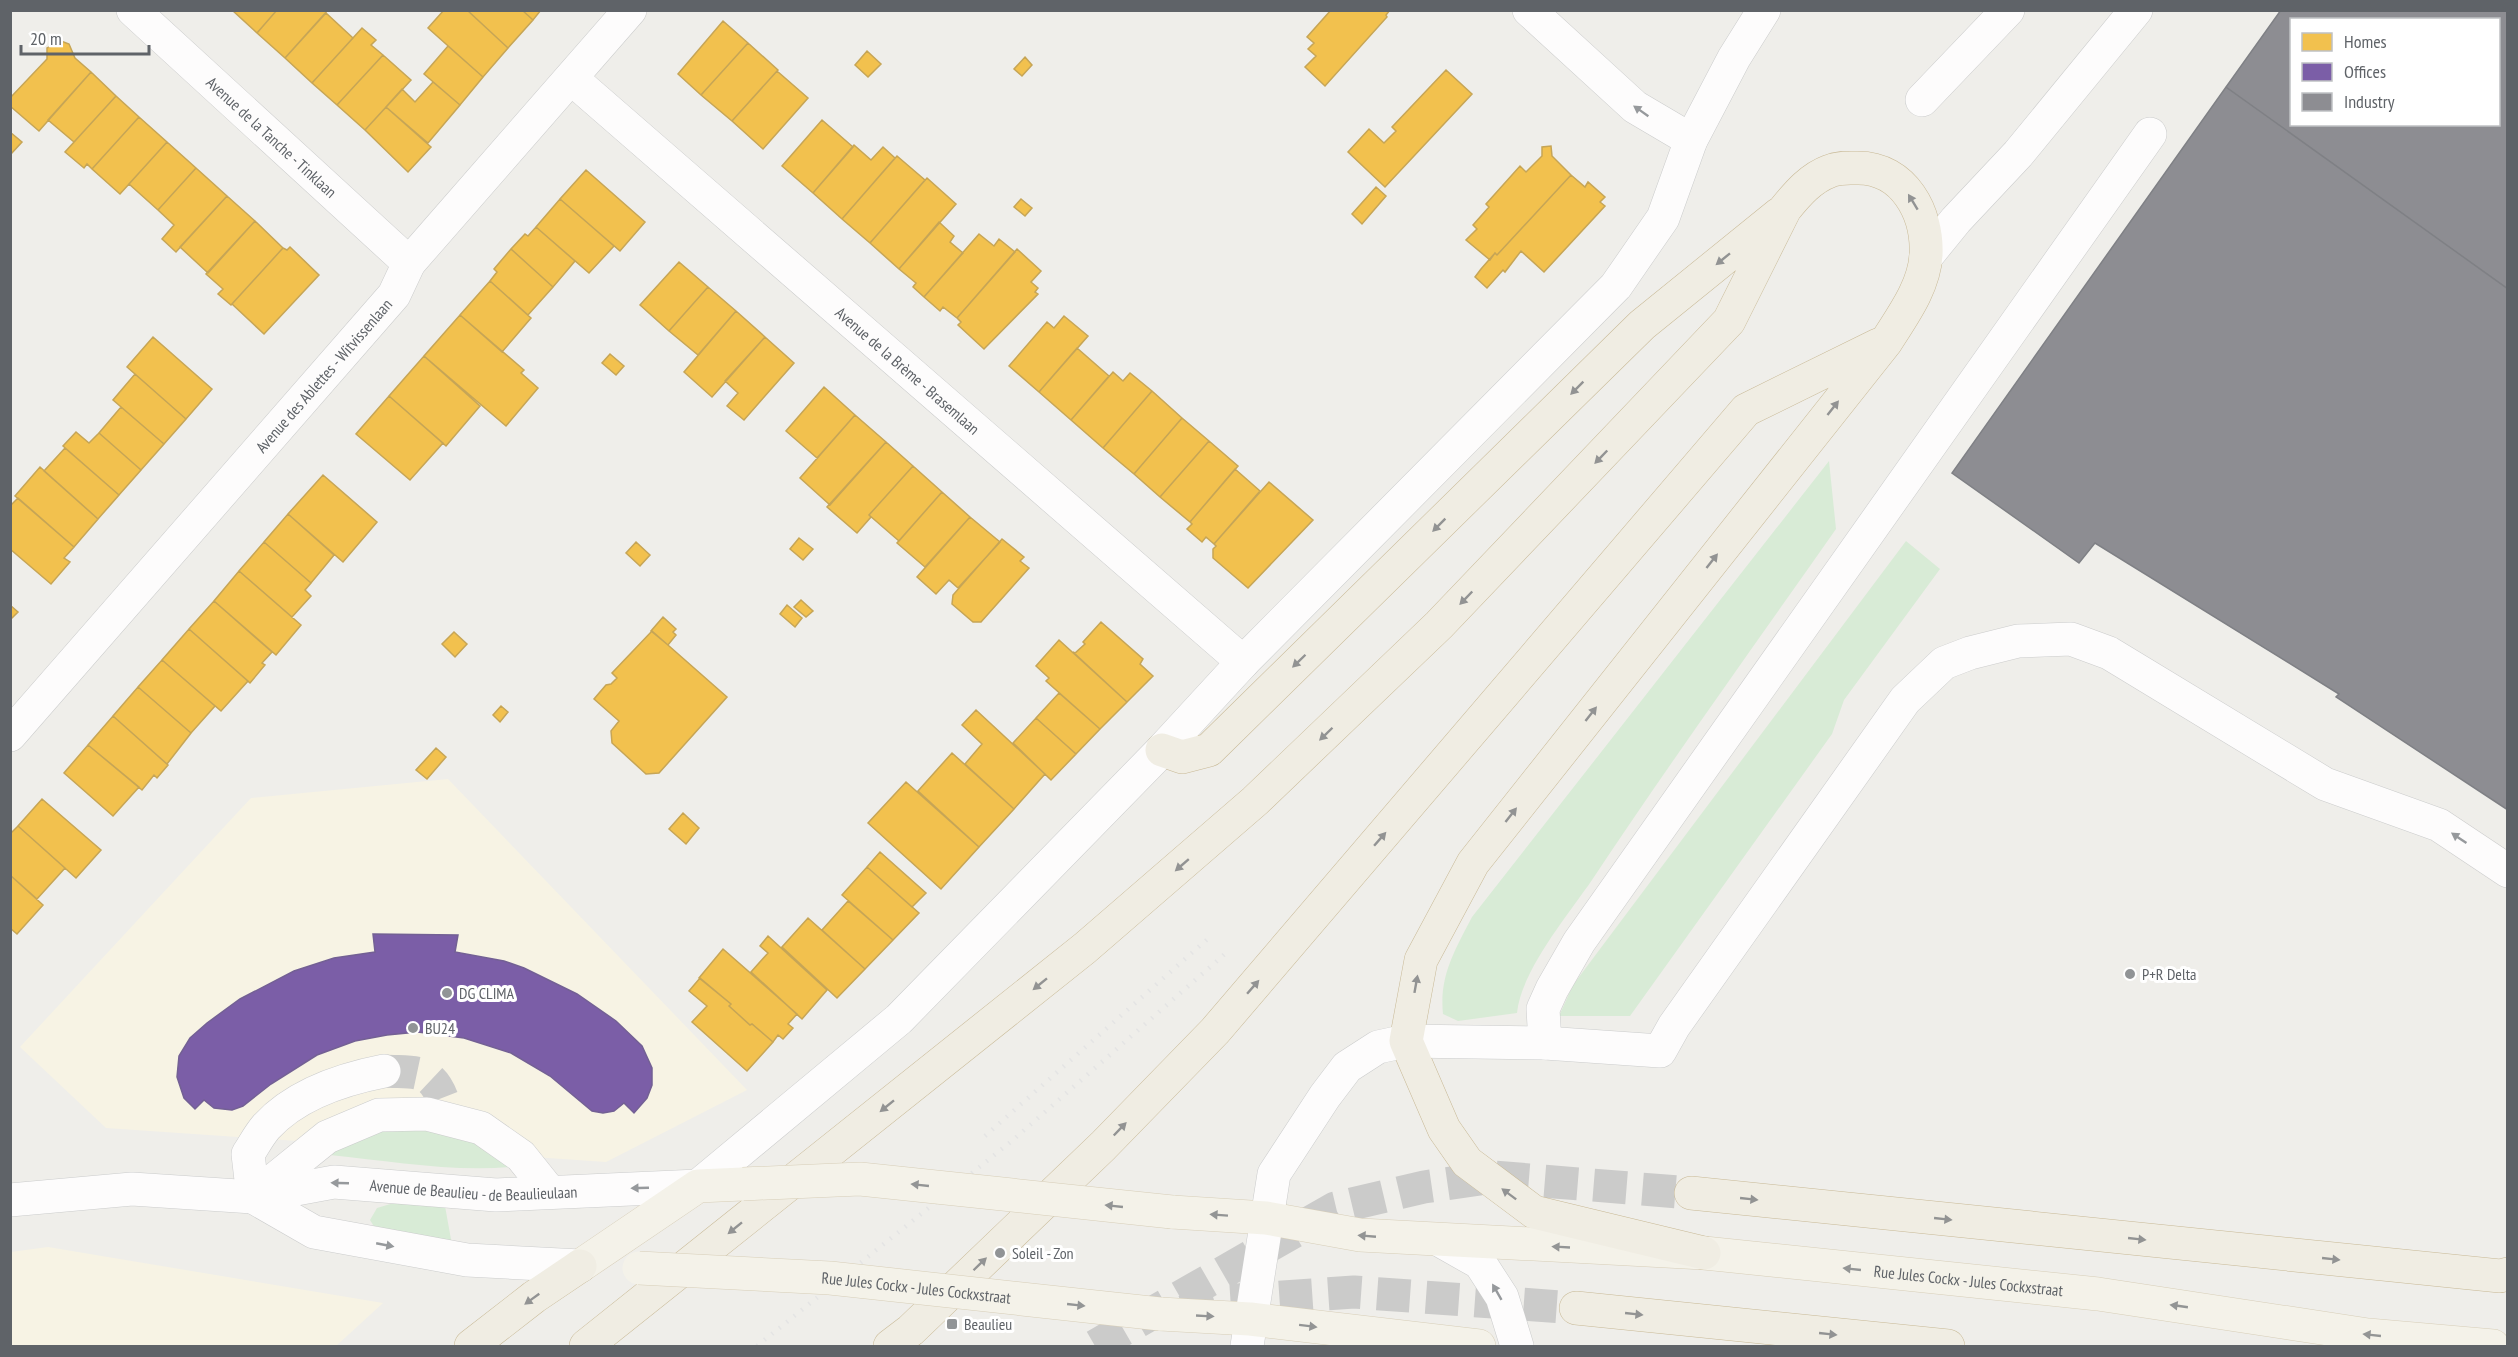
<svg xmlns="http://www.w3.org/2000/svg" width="2518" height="1357" font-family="'PT Sans Narrow',sans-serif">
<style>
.commercial{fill:#f7f3e4}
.green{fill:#d8ebd6}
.homes{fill:#f2c14e;stroke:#c6a556;stroke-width:1.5}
.offices{fill:#7b5ea7;stroke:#736094;stroke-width:1.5}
.industry{fill:#8d8d92;stroke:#7f8085;stroke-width:1.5;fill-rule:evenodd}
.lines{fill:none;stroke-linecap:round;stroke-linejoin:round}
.minor-tunnel{stroke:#cbcbca;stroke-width:33;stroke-dasharray:33 16;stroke-linecap:butt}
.highway-tunnel{stroke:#cbcbca;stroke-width:33;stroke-dasharray:33 16;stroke-linecap:butt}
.minor-casing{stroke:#cbcccc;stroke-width:34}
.major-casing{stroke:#d7ceb8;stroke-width:34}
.highway-casing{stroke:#c8b996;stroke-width:34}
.minor{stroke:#fdfcfc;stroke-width:33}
.major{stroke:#f4f2e9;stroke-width:33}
.highway{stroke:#f0ede3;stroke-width:33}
.rail{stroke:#e4e4e4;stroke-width:4.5;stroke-dasharray:1.5 8;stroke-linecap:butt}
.major-bridge-casing{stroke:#d7ceb8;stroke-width:34;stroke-linecap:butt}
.major-bridge{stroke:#f4f2e9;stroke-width:33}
.oneway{fill:#96999c}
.oneway2{fill:#929393}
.oneway3{fill:#939595}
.poi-dot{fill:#919496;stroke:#fff;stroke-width:2}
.labels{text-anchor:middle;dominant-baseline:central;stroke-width:6;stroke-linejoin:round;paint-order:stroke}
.street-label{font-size:16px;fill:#5f6368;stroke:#fff}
.poi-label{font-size:16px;fill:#5f6368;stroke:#fff;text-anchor:start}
</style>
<rect width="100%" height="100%" fill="#efeeea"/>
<!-- commercial -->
<path class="commercial" d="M448 779 747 1090 606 1162 106 1128 20 1047 251 798Z
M48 1247 383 1303 336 1346H11V1252Z"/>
<!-- green -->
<path class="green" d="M1829 461 1836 529C1754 646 1671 761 1592 880 1568 915 1521 971 1517 1013L1458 1021 1443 1014C1439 976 1455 950 1472 917Z
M1906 541 1940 569 1844 700 1832 734 1630 1016H1559L1573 985Z
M392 1126 433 1128 468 1139 510 1167C451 1172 389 1161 330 1155L356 1134Z
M397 1202 445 1206 452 1245 375 1228 370 1220 377 1208Z"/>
<!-- homes -->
<path class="homes" d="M232 10H277L257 33Z
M277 10H328L285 58 257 33Z
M444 10H467L508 48 483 77 428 28Z
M467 10H522L533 20 508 48Z
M522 10H541L533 20Z
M1331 10H1390L1386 15 1387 17 1325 86 1305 67 1316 56 1308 49 1314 43 1307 37Z
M326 13 353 38 312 83 285 58Z
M723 21 748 43 701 95 678 74Z
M362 28 376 40 371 45 383 55 337 105 312 83Z
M61 41 69 44 75 58 91 72 39 131 10 106V98L47 59V48Z
M748 43 778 70 732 121 701 95Z
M448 46 483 77 460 105 424 74Z
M867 51 881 64 868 77 855 65Z
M383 55 411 80 365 130 337 105Z
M1025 57 1032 65 1022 76 1014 69Z
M1446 70 1472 94 1385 187 1348 152 1369 129 1384 143 1396 131 1392 127Z
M777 71 808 98 763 149 732 121Z
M91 72 116 96 74 142 48 120Z
M433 82 460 105 428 143 386 107 402 89 415 102Z
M116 96 139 117 92 169 87 164 84 168 65 152Z
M386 107 431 147 408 172 365 130Z
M139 117 167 142 120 194 92 169Z
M822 120 853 147 813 193 782 166Z
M10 132 22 142 10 155Z
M167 142 196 168 158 210 129 184Z
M854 145 871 160 883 147 895 158 842 219 813 193Z
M1551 146 1552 156 1571 175 1497 255 1495 253 1490 260 1466 240 1477 229 1473 225 1489 207 1486 204 1520 166 1526 172 1542 156V147Z
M897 156 925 180 870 243 842 219Z
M196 168 227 196 176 252 162 239 174 225 158 210Z
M586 170 645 222 620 251 560 199Z
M1571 175 1585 187 1588 182 1605 197 1600 202 1605 206 1544 272 1521 251 1505 272 1503 270 1487 288 1475 277 1481 269 1495 253 1497 255Z
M927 178 956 204 899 269 870 243Z
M1376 187 1386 196 1362 224 1352 214Z
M227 196 255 221 208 273 180 247Z
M560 199 614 246 589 273 536 227Z
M1021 199 1032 208 1025 216 1014 207Z
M255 221 283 248 231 305 218 294 223 289 206 274Z
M939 222 954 236 950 242 963 253 924 297 913 287 916 283 899 269Z
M536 227 575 261 553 287 511 249 525 234 528 236Z
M979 234 994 246 999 239 1015 252 957 318 943 307 940 311 924 297Z
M290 247 319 275 264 334 232 304 283 248 287 250Z
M511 249 553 287 528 315 490 281 497 272 494 269Z
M1017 249 1041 271 1031 282 1038 288 1035 292 1038 294 984 349 958 325 961 322 957 318Z
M679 262 708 287 669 331 640 305Z
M490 281 531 318 502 352 460 315Z
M708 287 736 311 698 355 669 331Z
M736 311 765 337 712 397 684 372Z
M460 315 524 370 521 373 538 388 506 426 424 356Z
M1064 316 1088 336 1039 392 1009 366 1047 322 1054 328Z
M153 337 212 389 186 419 127 367Z
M765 337 794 363 744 420 727 406 738 393 725 381Z
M1077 348 1109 376 1071 420 1039 392Z
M610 354 624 366 616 375 602 363Z
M424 356 480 406 446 446 389 396Z
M1113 372 1123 381 1130 373 1152 391 1103 448 1071 420Z
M135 374 186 419 164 444 113 400Z
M824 387 855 415 817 458 786 431Z
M1152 391 1182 418 1134 474 1103 448Z
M389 396 443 443 410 480 356 434Z
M121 407 164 444 141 470 99 433Z
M855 415 886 442 830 505 800 478Z
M1182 418 1209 441 1160 497 1134 474Z
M76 432 89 443 99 433 141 470 119 495 63 446Z
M1209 441 1238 466 1190 522 1160 497Z
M886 442 913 466 869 515 871 517 857 533 827 507Z
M65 448 119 495 98 519 44 471Z
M913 466 942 492 899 541 869 515Z
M40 467 98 519 74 547 15 496Z
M1235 469 1260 491 1214 544 1206 537 1202 542 1187 529 1192 524 1190 522Z
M323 475 377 522 343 562 288 514Z
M1269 482 1313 520 1248 588 1213 558V549L1216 546 1214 544Z
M942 492 970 517 925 567 897 543Z
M18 498 74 547 64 558 70 562 51 584 10 549V506Z
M288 514 334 555 311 583 264 542Z
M970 517 1000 542 958 588 949 580 936 594 917 577Z
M799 538 813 549 803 560 790 549Z
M1002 539 1024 557 1020 561 1029 568 981 622H973L952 604 953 595Z
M264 542 311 583 305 590 311 596 292 617 239 571Z
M636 542 650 555 640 566 626 553Z
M239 571 301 625 276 655 214 601Z
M801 600 813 611 806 617 794 607Z
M214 601 272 652 262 663 265 665 250 683 189 629Z
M10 605 18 612 10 620Z
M787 605 802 618 795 627 780 614Z
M663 617 676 629 673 632 676 635 668 645 651 631Z
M1101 622 1143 659 1140 664 1153 676 1127 702 1073 652 1075 653 1085 644 1083 642Z
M189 629 248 681 221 711 162 660Z
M652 631 727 697 659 773 646 774 612 743 611 731 619 721 594 699 606 685 611 684 617 678 612 673Z
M454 632 467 644 455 657 442 644Z
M1059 640 1127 702 1100 729 1046 681 1049 678 1036 666Z
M162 660 215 706 191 733 138 687Z
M138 687 191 733 167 764 113 716Z
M1059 693 1100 729 1076 754 1036 718Z
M501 706 508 712 500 722 493 715Z
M976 710 1045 774 1014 809 965 764 982 744 962 725Z
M113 716 168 765 157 778 154 775 142 790 88 745Z
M1036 718 1076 754 1051 780 1013 743Z
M88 745 139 787 113 816 64 773Z
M436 748 446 757 427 779 416 770Z
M952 753 1014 809 979 847 918 791Z
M906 782 979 847 941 889 868 823Z
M42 799 101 850 76 878 18 826Z
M683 813 699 828 686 844 669 829Z
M18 826 65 868 37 899 10 875V834Z
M880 852 926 893 912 907 867 867Z
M867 867 919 913 893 940 842 895Z
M10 875 43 905 17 934 10 928Z
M848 901 893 940 865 969 822 930Z
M808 918 865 969 837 998 782 947Z
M768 936 827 990 802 1019 751 972 768 953 760 946Z
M723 949 797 1014 788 1024 793 1028 783 1039 778 1035 773 1042 752 1024 750 1025 729 1006 731 1004 699 978Z
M700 978 731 1004 729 1006 750 1025 752 1024 773 1042 747 1071 692 1022 707 1006 689 991Z"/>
<!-- offices -->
<path class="offices" d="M373 934 458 935 455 952 504 961 524 968 577 994 616 1021 642 1046 652 1068V1085L647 1098 634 1113 624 1103 614 1111 603 1113 592 1111 550 1076 511 1053 464 1038 418 1032 387 1035 355 1041 317 1055 271 1084 243 1106 232 1110 214 1108 204 1100 195 1109 184 1098 177 1077 179 1056 190 1038 207 1023 240 999 294 971 334 958 375 952Z"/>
<!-- industry -->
<path class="industry" d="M2281 10H2508V289L2226 87ZM2292 20H2498V124H2292Z
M2226 87 2508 289V810L2336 697 2339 694 2095 543 2079 563 1952 473Z"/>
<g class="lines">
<!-- minor-tunnel -->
<path class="minor-tunnel" d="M384 1071C413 1073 430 1067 442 1098"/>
<!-- highway-tunnel -->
<path class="highway-tunnel" d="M1183 1312 1223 1301 1354 1292 1576 1308
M1095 1346 1335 1208 1424 1187 1493 1177 1691 1193"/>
<defs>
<g id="minor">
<path id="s1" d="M133 10 409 263"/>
<path d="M1529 10 1635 107 1691 140"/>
<path id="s2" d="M571 78 1243 662"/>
<path d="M1922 100 2008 10"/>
<path d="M1926 257 1956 220 2018 154 2136 10"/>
<path id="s3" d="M10 735 394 295 409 263 630 10"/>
<path d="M1545 1043 1543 1009 1552 989 1579 942 2150 134"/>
<path d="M254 1196 327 1137 379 1115 427 1114 481 1128 521 1156 549 1191"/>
<path d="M253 1197 314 1232 467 1260 580 1266"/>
<path d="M253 1197 248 1154C254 1145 259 1135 266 1127 295 1095 343 1079 384 1071"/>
<path id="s4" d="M10 1200 132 1189 253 1197 334 1182 496 1195 698 1186 899 1019 1162 750 1243 662 1616 286 1663 218 1691 140 1734 58 1764 10"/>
<path d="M1441 1241 1480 1263 1502 1297 1517 1346"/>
<path d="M1247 1346 1274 1174 1325 1096 1347 1067 1378 1047 1406 1041 1545 1043 1660 1051 1674 1026 1905 700 1944 663 1970 653 2018 641 2071 639 2109 653 2325 784 2439 825 2508 871"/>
</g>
<g id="major">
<path id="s5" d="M1172 1212 1266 1218 1360 1235 1704 1253 2098 1294 2368 1335 2493 1346"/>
<path d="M580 1266 698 1186 743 1184"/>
<path d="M1160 1314 1250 1319 1479 1346"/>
</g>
<path id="highway" d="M1162 750 1182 757 1209 750 1642 325 1779 214
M1691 1193 2500 1276 2508 1274
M1576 1308 1948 1346
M471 1346 534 1297 580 1266
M586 1346 1085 948 1255 801 1439 625 1729 321 1785 209C1798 193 1811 178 1830 171 1839 167 1849 168 1858 168 1904 168 1928 213 1926 255 1924 287 1903 315 1886 342L1473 863 1421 960 1406 1041 1444 1129 1467 1162 1534 1212 1704 1253
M890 1346 911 1330 1103 1146 1215 1031 1746 410 1878 345"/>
</defs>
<!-- minor casing -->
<use href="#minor" class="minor-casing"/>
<!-- major casing -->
<use href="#major" class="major-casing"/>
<!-- highway casing -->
<use href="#highway" class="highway-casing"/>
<!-- minor -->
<use href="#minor" class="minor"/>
<!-- major -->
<use href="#major" class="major"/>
<!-- highway -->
<use href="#highway" class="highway"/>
<!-- rail -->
<path class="rail" d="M985 1136 1211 936
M757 1346 1013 1140 1226 953"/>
<defs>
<g id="major-bridge">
<path d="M743 1184 860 1179 1172 1212"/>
<path id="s6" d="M639 1268 830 1278 1160 1314"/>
</g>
</defs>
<!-- major-bridge casing -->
<use href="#major-bridge" class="major-bridge-casing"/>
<!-- major-bridge -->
<use href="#major-bridge" class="major-bridge"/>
</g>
<!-- one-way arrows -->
<defs><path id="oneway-solid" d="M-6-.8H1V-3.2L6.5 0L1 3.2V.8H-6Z" transform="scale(1.5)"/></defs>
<g class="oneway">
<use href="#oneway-solid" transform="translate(1641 111) rotate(-145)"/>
<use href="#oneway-solid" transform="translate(2459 838) rotate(-146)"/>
<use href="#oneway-solid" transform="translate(340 1183) rotate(-178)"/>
<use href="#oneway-solid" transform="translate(640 1188) rotate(178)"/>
<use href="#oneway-solid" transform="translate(385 1245) rotate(11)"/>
<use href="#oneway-solid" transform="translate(1497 1292) rotate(-120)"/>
</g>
<g class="oneway2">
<use href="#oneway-solid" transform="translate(1913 202) rotate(-121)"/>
<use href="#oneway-solid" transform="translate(1723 259) rotate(141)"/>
<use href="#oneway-solid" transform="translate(1577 388) rotate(135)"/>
<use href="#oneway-solid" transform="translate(1833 408) rotate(-52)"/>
<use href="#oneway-solid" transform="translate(1601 457) rotate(134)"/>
<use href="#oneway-solid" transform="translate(1439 525) rotate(135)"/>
<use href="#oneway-solid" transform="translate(1712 561) rotate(-52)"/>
<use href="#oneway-solid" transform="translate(1466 598) rotate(134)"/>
<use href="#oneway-solid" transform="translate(1299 661) rotate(136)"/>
<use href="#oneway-solid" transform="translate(1591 714) rotate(-52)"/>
<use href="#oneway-solid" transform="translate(1326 734) rotate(136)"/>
<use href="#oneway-solid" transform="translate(1511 815) rotate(-52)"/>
<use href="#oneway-solid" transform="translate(1380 839) rotate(-49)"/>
<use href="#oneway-solid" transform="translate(1182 865) rotate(139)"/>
<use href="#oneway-solid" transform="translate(1040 984) rotate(141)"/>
<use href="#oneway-solid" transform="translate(1416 984) rotate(-80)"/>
<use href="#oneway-solid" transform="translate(1253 987) rotate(-49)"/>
<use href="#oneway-solid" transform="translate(887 1106) rotate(141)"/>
<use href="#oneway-solid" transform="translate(1120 1129) rotate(-46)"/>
<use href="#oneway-solid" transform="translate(1509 1194) rotate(-143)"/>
<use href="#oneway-solid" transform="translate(1749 1199) rotate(6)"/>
<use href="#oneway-solid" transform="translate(1943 1219) rotate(6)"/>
<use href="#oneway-solid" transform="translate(735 1228) rotate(141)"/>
<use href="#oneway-solid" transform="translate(2137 1239) rotate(6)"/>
<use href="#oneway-solid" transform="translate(2331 1259) rotate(6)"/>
<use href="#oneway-solid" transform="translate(980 1264) rotate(-44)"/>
<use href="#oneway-solid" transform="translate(532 1299) rotate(144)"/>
<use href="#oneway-solid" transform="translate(1634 1314) rotate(6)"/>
<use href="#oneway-solid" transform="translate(1828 1334) rotate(6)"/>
</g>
<g class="oneway3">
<use href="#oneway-solid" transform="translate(920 1185) rotate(-174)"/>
<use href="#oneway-solid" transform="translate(1114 1206) rotate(-174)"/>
<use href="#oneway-solid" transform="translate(1219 1215) rotate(-176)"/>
<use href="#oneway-solid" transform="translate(1367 1236) rotate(-175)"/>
<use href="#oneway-solid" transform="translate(1561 1247) rotate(-177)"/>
<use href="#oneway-solid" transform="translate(1852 1269) rotate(-174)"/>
<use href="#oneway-solid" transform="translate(1076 1305) rotate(6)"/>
<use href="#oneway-solid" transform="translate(2179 1306) rotate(-172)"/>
<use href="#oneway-solid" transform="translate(1205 1316) rotate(3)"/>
<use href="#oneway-solid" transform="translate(1308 1326) rotate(7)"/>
<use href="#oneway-solid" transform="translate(2372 1335) rotate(-174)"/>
</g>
<!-- markers -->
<g class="poi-dot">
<circle cx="2130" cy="974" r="6"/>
<circle cx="447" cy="993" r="6"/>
<circle cx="413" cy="1028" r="6"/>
<circle cx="1000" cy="1253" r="6"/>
<rect x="946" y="1318" width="12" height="12" rx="3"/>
</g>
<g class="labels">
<!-- street labels -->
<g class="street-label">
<text stroke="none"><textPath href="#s1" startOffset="188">Avenue de la Tanche - Tinklaan</textPath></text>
<text stroke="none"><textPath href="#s2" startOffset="446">Avenue de la Brème - Brasemlaan</textPath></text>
<text stroke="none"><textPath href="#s3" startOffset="477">Avenue des Ablettes - Witvissenlaan</textPath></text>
<text stroke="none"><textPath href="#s4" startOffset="466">Avenue de Beaulieu - de Beaulieulaan</textPath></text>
<text stroke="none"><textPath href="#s5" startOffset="800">Rue Jules Cockx - Jules Cockxstraat</textPath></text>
<text stroke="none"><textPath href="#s6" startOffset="278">Rue Jules Cockx - Jules Cockxstraat</textPath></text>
</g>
<!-- poi labels -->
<g class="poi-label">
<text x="2142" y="974">P+R Delta</text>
<text x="459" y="993">DG CLIMA</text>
<text x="425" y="1028">BU24</text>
<text x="1012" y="1253">Soleil - Zon</text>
<text x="964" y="1324">Beaulieu</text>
</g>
</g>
<!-- border -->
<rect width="2518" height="1357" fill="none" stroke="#5f6368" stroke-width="24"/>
<!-- legend -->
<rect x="2290" y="18" width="210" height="108" fill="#ffffff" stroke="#bfc1c3" stroke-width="1.5"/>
<rect x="2302" y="33" width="30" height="18" fill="#f2c14e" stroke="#bfc1c3" stroke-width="1.5"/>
<text x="2344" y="48" font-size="18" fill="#5f6368">Homes</text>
<rect x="2302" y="63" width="30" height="18" fill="#7b5ea7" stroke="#bfc1c3" stroke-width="1.5"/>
<text x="2344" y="78" font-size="18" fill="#5f6368">Offices</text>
<rect x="2302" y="93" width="30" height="18" fill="#8d8d92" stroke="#bfc1c3" stroke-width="1.5"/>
<text x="2344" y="108" font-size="18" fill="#5f6368">Industry</text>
<!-- scale -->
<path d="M21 45v9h128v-9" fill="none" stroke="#5f6368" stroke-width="3"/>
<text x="30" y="45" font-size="18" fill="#5f6368" stroke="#ffffff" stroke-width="4.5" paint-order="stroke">20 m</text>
</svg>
